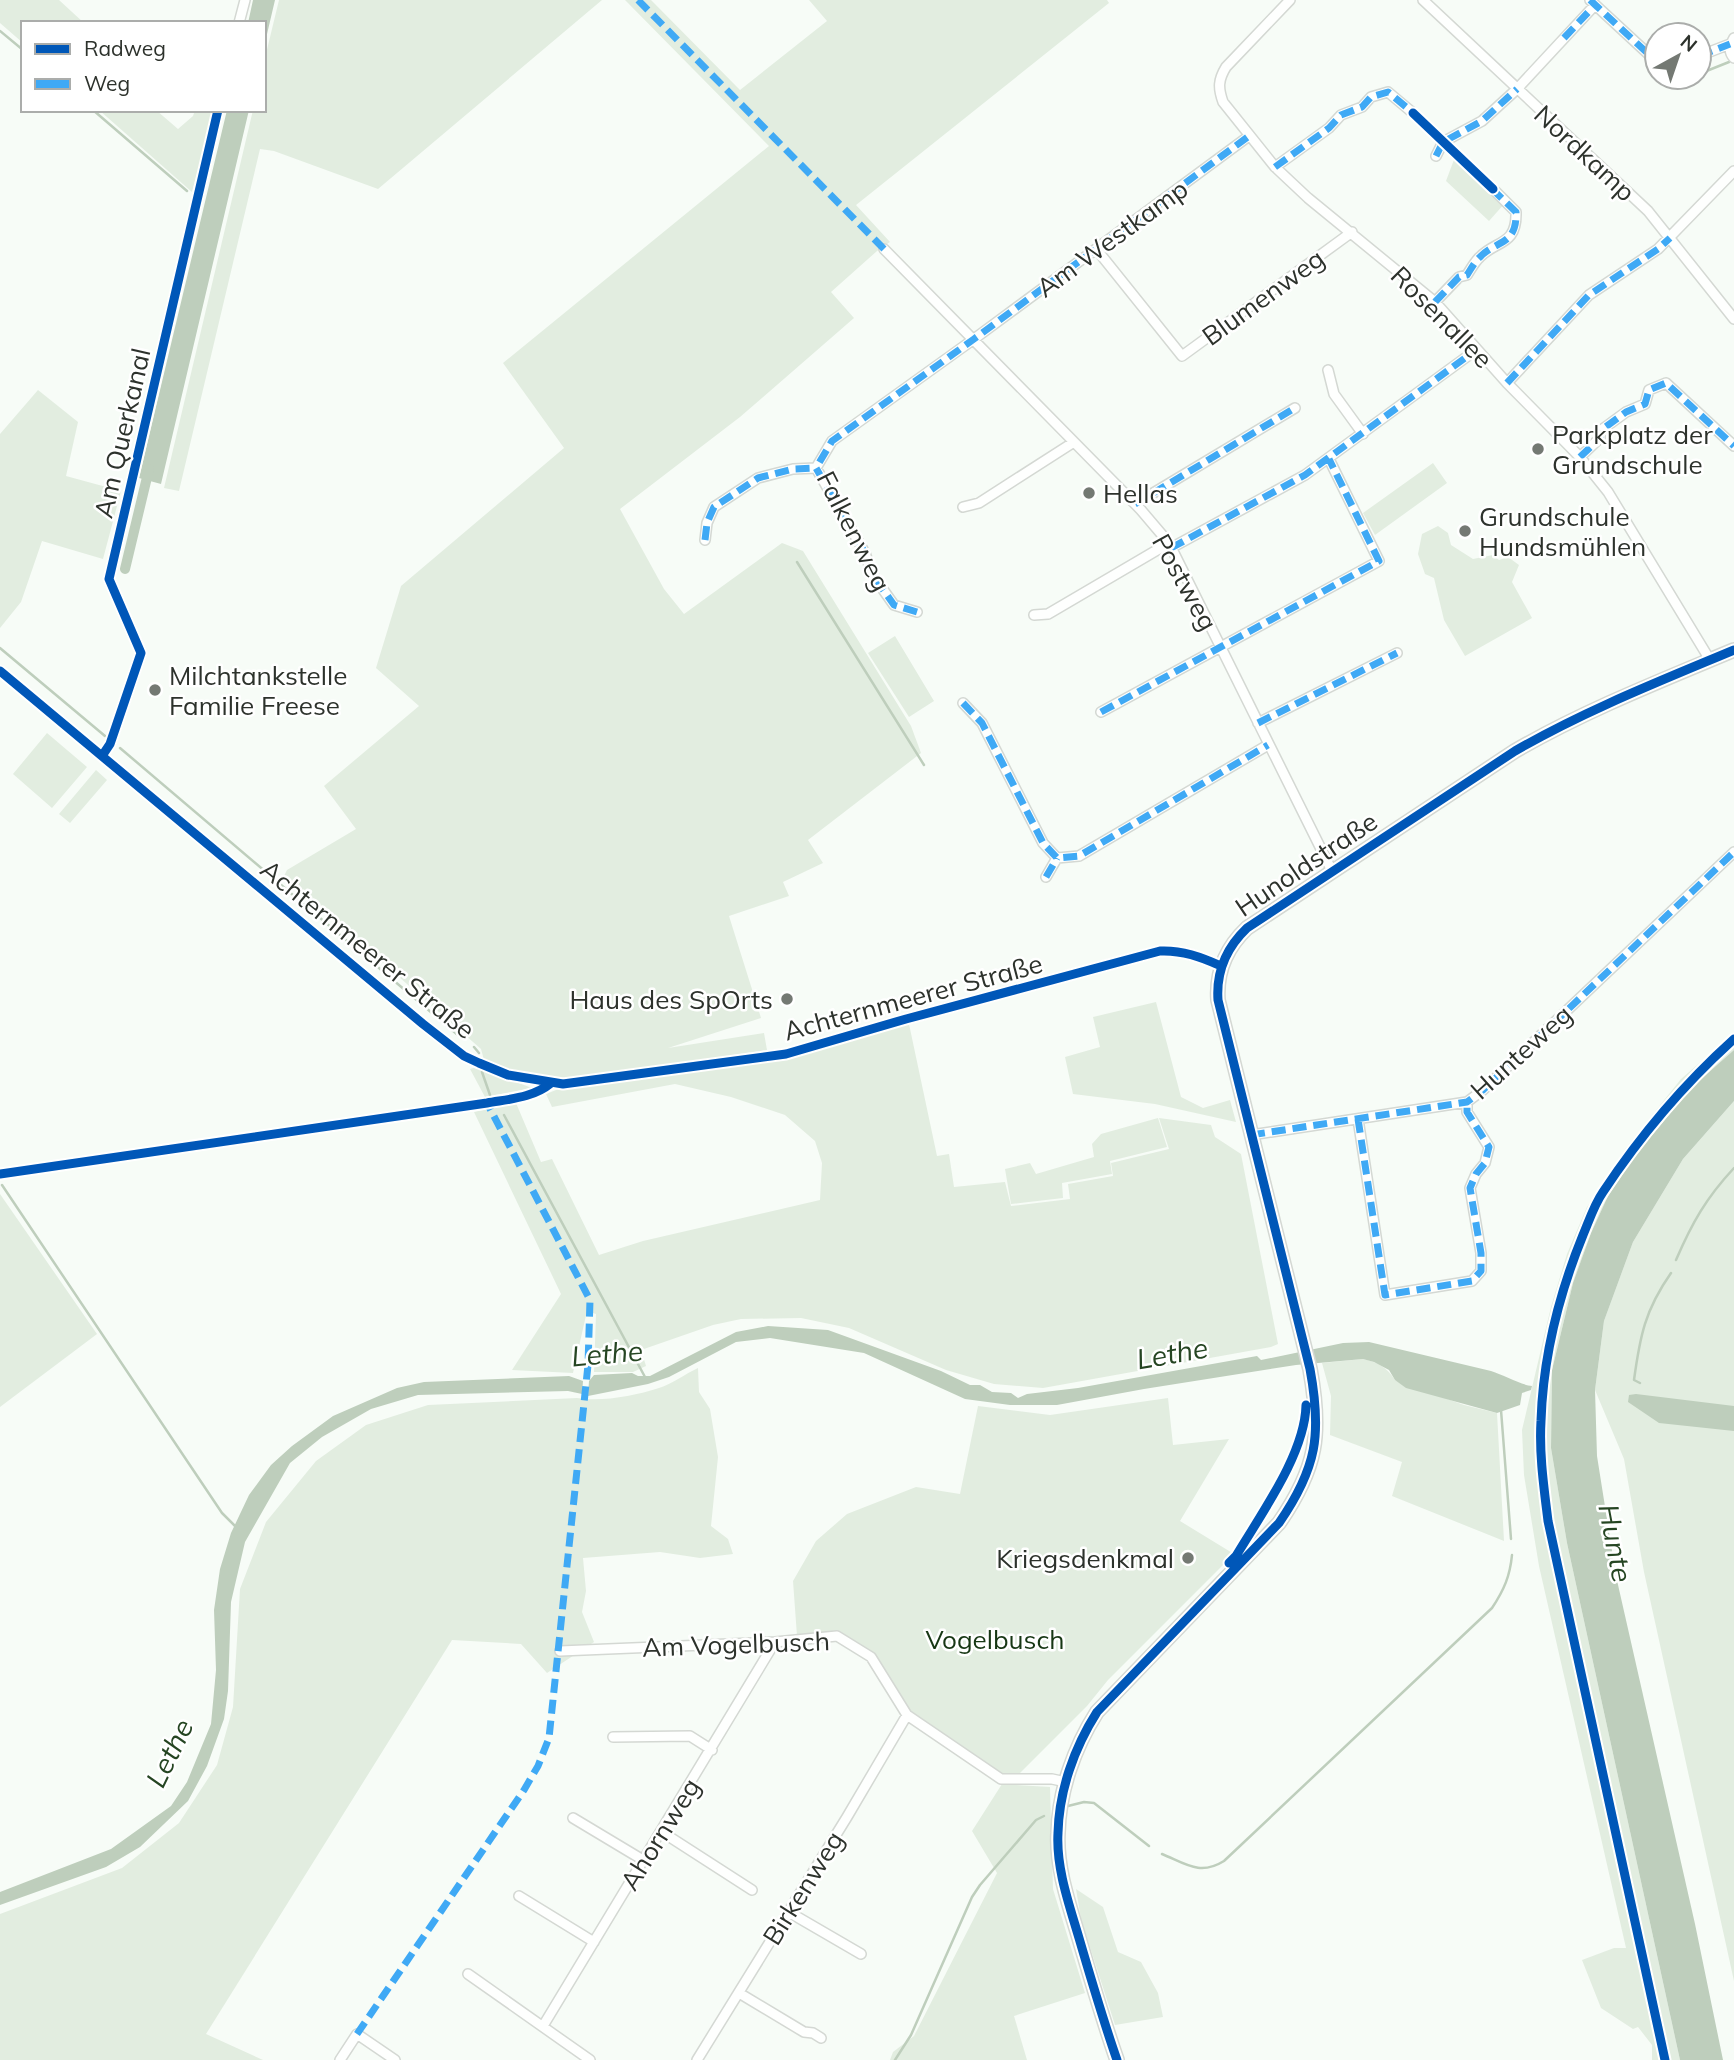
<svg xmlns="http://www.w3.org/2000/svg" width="1734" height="2060" font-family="Mulish,sans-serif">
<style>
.green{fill:#e2ede0}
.water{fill:#becebc}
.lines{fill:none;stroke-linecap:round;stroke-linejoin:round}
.stream{stroke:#becebc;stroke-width:2.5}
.canal{stroke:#becebc;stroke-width:10}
.street-casing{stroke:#d4d8d3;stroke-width:12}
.secondary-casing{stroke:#d4d8d3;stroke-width:16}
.street{stroke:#fefffe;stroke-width:9}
.secondary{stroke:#fefffe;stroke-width:12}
.quiet{stroke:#3fa9f5;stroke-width:7;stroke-dasharray:14 7;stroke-linecap:butt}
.cycleway-casing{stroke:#fff;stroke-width:13}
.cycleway{stroke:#0057b8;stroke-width:9}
.poi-dot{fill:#747973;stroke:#fff;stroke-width:2.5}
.labels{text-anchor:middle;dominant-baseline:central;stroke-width:5;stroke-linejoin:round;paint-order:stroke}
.street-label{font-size:26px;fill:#2d322c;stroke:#fff}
.poi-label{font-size:26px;fill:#2d322c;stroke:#fff;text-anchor:start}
.park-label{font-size:26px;fill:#173714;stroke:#fff}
.water-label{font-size:28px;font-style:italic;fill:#254522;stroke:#fff}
</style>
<rect width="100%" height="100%" fill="#f7fcf7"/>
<!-- green -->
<path class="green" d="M0 0H59L84 23H23V43L0 23Z
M279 0H602L378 189 274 151 260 149 179 491 164 488 253 110H264V62Z
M625 0H651L740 90 827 21 809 0H1107L1109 3 856 205 890 242 877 251 831 292 854 318 740 417 620 509 664 589 684 614 782 543 803 551 911 726 921 753 808 840 823 863 783 882 789 896 729 916 761 1018 668 1048 764 1033 767 1050 561 1080 510 1071 484 1060 481 1049 284 876 287 870 356 829 324 786 419 706 376 668 401 586 564 448 503 363 769 146Z
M99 110H156L178 129 193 116 195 110H214L192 192Z
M1455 157 1505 203 1489 221 1446 181Z
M38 390 78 422 66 476 121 491 103 559 42 541 21 602 0 628V434Z
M1433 463 1447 483 1375 535 1363 513Z
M1438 526 1448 533 1451 545 1473 559 1493 555 1499 560 1508 557 1519 565 1512 582 1532 618 1465 656 1444 620 1434 578 1425 574 1418 554 1422 534Z
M895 636 934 701 909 717 868 653Z
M47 733 87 767 52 808 13 774Z
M96 770 107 780 70 823 59 814Z
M1156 1002 1181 1097 1203 1108 1230 1100 1236 1122 1155 1104 1073 1094 1065 1057 1100 1047 1093 1017Z
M909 1024 937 1156 949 1154 954 1187 1005 1182 1011 1206 1070 1199 1068 1184 1113 1176 1111 1163 1169 1149 1159 1118 1211 1125 1215 1137 1241 1154 1278 1344 1271 1347 1043 1388 994 1384 946 1370 849 1328 801 1318 741 1319 713 1325 641 1350 646 1366 633 1372H594L596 1314 587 1311 573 1373 512 1370 561 1294 474 1112 516 1103 541 1162 552 1159 599 1255 643 1241 820 1200 822 1163 815 1141 785 1115 731 1097 675 1084 552 1107 546 1094 561 1088 788 1059Z
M1734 1033V1050L1692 1087 1637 1153 1608 1196 1591 1233 1573 1283 1552 1370 1551 1448 1567 1543 1680 2060H1652V2045L1638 2027 1633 2029 1601 2008 1582 1960 1614 1948H1626L1539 1566 1524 1475 1522 1430 1551 1307 1567 1254 1587 1207 1626 1148 1681 1079Z
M476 1067 532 1088 485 1097 470 1069Z
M1734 1101V1981L1644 1572 1624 1459 1595 1390 1604 1321 1633 1242 1683 1159Z
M1158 1118 1167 1147 1110 1161 1112 1174 1062 1183 1063 1198 1011 1204 1005 1169 1030 1163 1036 1174 1094 1157 1092 1144 1101 1134Z
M0 1194 97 1334 0 1407Z
M1363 1359C1377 1362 1387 1367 1395 1380L1464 1405 1497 1413 1504 1541 1392 1496 1402 1462 1330 1435 1331 1396 1322 1363Z
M698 1368 699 1392 710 1409 718 1457 711 1526 728 1539 733 1554 700 1558 660 1552 583 1558 586 1591 582 1612 594 1642 547 1673 521 1644 452 1640 206 2034 263 2060H0V1914L122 1868 179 1823 217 1765 233 1707 240 1589 266 1522 316 1461 366 1425 428 1405 577 1398C602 1402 634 1396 659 1388 672 1384 685 1374 698 1368Z
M1168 1398 1173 1445 1229 1439 1180 1521 1234 1554 1108 1680 1087 1706 1019 1774 1001 1775 912 1717 873 1655 840 1634 797 1636 793 1581 816 1541 847 1514 916 1487 960 1494 978 1406 1050 1415Z
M1002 1784 1050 1787 1053 1889 1085 1993 1014 2016 1027 2060H890L893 2052 914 2036 997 1873 972 1831Z
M1076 1889 1103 1907 1118 1952 1141 1962 1158 1993 1163 2017 1115 2025 1081 1919Z"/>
<!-- water -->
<path class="water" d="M253 0H275L264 47V23H248Z
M227 110H249L161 484 139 478Z
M1734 1050V1101L1683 1159 1633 1242 1604 1321 1595 1390 1597 1456 1616 1576 1695 1924 1723 2060H1680L1567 1543 1551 1448 1552 1370 1573 1283 1591 1233 1608 1196 1637 1153 1692 1087Z
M768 1326 828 1330 941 1371 970 1385H980L992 1392 1011 1393 1018 1398 1027 1394 1078 1388 1257 1356 1261 1360 1343 1343 1369 1342 1491 1371C1504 1375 1521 1385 1532 1386L1531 1390 1522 1393 1520 1405 1497 1413 1406 1388 1395 1380 1389 1370 1374 1362 1363 1359 1296 1365 1144 1389 1057 1405H1010L965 1399 864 1353 770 1338 736 1342 669 1377 648 1384 588 1396 589 1381 594 1375 632 1373 638 1376H650L736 1332Z
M569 1376 583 1381 582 1394 568 1391 418 1395 371 1409 322 1437 290 1463 245 1542 231 1602 228 1691 224 1719 207 1766 188 1801 140 1847 106 1867 0 1905V1892L111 1849 171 1806 187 1782 211 1724 216 1670 214 1610 220 1569 231 1533 249 1495 271 1465 292 1446 333 1416 397 1388 424 1382Z
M1636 1394 1734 1406V1431L1659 1423 1628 1402 1629 1395Z"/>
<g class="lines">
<!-- stream -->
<path class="stream" d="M0 31 23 50
M1699 74 1729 62
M1668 86 1691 77
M93 110 187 191
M797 562 924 765
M0 648 105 736
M120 748 459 1036
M474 1047 479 1053
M482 1072 490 1095
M504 1115 645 1377
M2 1185 222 1513 235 1526
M1676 1260C1692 1223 1706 1198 1734 1168
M1640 1383 1634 1380C1640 1336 1645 1310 1671 1273
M1501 1410 1511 1539
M1068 1806 1084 1802 1094 1803 1149 1846
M1162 1854C1186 1864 1200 1876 1224 1861L1492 1608C1504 1590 1510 1576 1512 1555
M895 2060 911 2035 972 1897 980 1885 1036 1820 1044 1816"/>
<!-- canal -->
<path class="canal" d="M125 569 149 469"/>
<defs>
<path id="street" d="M1290 0 1226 67C1218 80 1218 88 1223 102L1275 167 1308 198 1435 302 1507 383 1580 457 1608 492 1710 660
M1423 0 1648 211 1734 319
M1590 0 1657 62
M239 23 245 0
M1734 38C1730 45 1728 52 1734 58
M1699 56 1730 44
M1436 156 1443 142 1482 121 1517 89 1595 5
M1275 167 1329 128 1341 115 1362 107 1371 97 1388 92 1413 113
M884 249 1141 510 1169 543 1332 871
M1097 250 1182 356 1352 232
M1435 302 1459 277 1467 275C1471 269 1475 261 1480 257 1496 240 1517 246 1516 212L1493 189
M1328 370 1334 394 1363 434
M1507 383 1589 295 1658 249 1734 171
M1580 457 1600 438V431L1626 412 1645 404 1649 390 1666 383 1734 446
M1135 504 1295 408
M963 507 979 503 1074 442
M705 540 707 523 714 507 758 478 793 469 816 468
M1171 548 1305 475 1476 350
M917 612 894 605 872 574 865 553 816 468 832 441 974 339 1249 136
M1034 615 1048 614 1169 543
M0 671 423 1024 464 1056 479 1063 508 1075 563 1084 786 1054 906 1019 1160 951C1182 950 1201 957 1221 966
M963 703 982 723 1043 843 1057 858 1079 856 1268 745
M1101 712 1379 561 1329 459
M1258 723 1397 653
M102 756 110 744 141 653 109 579 218 110
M1046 877 1057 858
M1358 1119 1385 1295 1472 1281 1481 1271V1253L1470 1188 1476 1174 1485 1163 1489 1147 1467 1112V1102
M1251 1135 1467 1102 1483 1090 1734 852
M560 1651 775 1642 837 1636 871 1657 907 1715 1001 1779H1052L1066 1782
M613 1737 690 1736 712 1750
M573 1818 643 1860
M662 1832 752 1890
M519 1896 594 1942
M787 1911 861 1954
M468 1974 590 2060
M739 1993 804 2032 813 2033 821 2038
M543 2026 775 1642
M340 2060 357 2034 395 2060
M697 2060 847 1817 907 1715"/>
<path id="secondary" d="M1117 2060C1103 2020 1091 1979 1079 1938 1069 1904 1056 1868 1058 1833 1059 1791 1074 1748 1097 1712L1279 1523C1317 1468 1322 1434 1310 1369L1218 1000C1216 971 1226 948 1247 928L1515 751C1584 711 1660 681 1734 650"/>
</defs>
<!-- street casing -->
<use href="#street" class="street-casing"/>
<!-- secondary casing -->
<use href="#secondary" class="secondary-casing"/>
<!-- street -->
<use href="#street" class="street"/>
<!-- secondary -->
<use href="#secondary" class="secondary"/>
<!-- quiet -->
<path class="quiet" d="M638 0 884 249
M1590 0 1657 62
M1564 38 1595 5
M1699 56 1730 44
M1436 156 1443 142 1482 121 1517 89
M1275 167 1329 128 1341 115 1362 107 1371 97 1388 92 1417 116
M1435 302 1459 277 1467 275C1471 269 1475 261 1480 257 1496 240 1517 246 1516 212L1490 187
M1507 383 1589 295 1658 249 1670 238
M1580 457 1600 438V431L1626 412 1645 404 1649 390 1666 383 1734 446
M1135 504 1295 408
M705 540 707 523 714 507 758 478 793 469 816 468
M1171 548 1305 475 1476 350
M917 612 894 605 872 574 865 553 816 468 832 441 974 339 1249 136
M963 703 982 723 1043 843 1057 858 1079 856 1268 745
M1101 712 1379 561 1329 459
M1258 723 1397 653
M1046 877 1057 858
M1358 1119 1385 1295 1472 1281 1481 1271V1253L1470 1188 1476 1174 1485 1163 1489 1147 1467 1112V1102
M1251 1135 1467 1102 1483 1090 1734 852
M357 2034 524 1790 538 1766 549 1738 588 1365 590 1300 487 1103"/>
<defs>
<path id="cycleway" d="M1413 113 1493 189
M0 671 423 1024 464 1056 479 1063 508 1075 563 1084 786 1054 906 1019 1160 951C1182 950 1201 957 1221 966
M102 756 110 744 141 653 109 579 218 110
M0 1174 487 1103C509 1099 533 1098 551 1083
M1229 1563 1236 1556C1261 1514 1305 1454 1306 1405
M1117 2060C1103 2020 1091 1979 1079 1938 1069 1904 1056 1868 1058 1833 1059 1791 1074 1748 1097 1712L1279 1523C1317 1468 1322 1434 1310 1369L1218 1000C1216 971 1226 948 1247 928L1515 751C1584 711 1660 681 1734 650
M1665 2060 1548 1521C1544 1488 1539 1454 1541 1421 1543 1357 1559 1294 1583 1235 1589 1221 1594 1205 1603 1192 1640 1136 1684 1084 1734 1039"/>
</defs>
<!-- cycleway casing -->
<use href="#cycleway" class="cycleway-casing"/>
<!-- cycleway -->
<use href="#cycleway" class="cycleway"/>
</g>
<!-- markers -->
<g class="poi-dot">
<circle cx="1538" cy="449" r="7"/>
<circle cx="1089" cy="493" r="7"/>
<circle cx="1465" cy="531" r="7"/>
<circle cx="155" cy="690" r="7"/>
<circle cx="787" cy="999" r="7"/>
<circle cx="1188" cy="1558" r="7"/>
</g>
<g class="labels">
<!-- street labels -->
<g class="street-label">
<text transform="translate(1585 153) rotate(43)">Nordkamp</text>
<text transform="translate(1112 238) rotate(-36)">Am Westkamp</text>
<text transform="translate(1263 297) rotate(-36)">Blumenweg</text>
<text transform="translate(1442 317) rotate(45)">Rosenallee</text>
<text transform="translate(122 433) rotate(-77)">Am Querkanal</text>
<text transform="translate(854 531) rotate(63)">Falkenweg</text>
<text transform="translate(1185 582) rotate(61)">Postweg</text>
<text transform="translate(1306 864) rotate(-34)">Hunoldstraße</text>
<text transform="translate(368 949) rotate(39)">Achternmeerer Straße</text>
<text transform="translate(913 997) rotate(-15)">Achternmeerer Straße</text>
<text transform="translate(1521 1052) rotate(-42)">Hunteweg</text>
<text transform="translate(736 1644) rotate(-2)">Am Vogelbusch</text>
<text transform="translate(660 1834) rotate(-58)">Ahornweg</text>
<text transform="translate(803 1888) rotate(-58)">Birkenweg</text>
</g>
<!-- poi labels -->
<g class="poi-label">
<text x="1552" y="434">Parkplatz der<tspan x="1552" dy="30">Grundschule</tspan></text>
<text x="1103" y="493">Hellas</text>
<text x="1479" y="516">Grundschule<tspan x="1479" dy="30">Hundsmühlen</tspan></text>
<text x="169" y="675">Milchtankstelle<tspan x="169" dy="30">Familie Freese</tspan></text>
<text x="773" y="999" text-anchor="end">Haus des SpOrts</text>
<text x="1174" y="1558" text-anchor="end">Kriegsdenkmal</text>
</g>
<!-- park labels -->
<g class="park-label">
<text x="995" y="1639">Vogelbusch</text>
</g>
<!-- water labels -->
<g class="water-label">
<text transform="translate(607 1353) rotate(-5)">Lethe</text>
<text transform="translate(1172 1353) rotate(-10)">Lethe</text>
<text transform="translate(1616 1543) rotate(79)">Hunte</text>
<text transform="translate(169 1753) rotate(-64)">Lethe</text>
</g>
</g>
<!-- legend -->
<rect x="21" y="21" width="245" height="91" fill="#ffffff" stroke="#abadab" stroke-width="2"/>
<rect x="35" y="44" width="35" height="10" fill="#0057b8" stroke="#abadab" stroke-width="2"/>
<text x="84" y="56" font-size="21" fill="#2d322c">Radweg</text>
<rect x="35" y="79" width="35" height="10" fill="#3fa9f5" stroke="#abadab" stroke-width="2"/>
<text x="84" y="91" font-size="21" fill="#2d322c">Weg</text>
<!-- north arrow -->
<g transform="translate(1678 56) rotate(40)"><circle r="33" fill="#ffffff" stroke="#abadab" stroke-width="2"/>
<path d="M0-5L12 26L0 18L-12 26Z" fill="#747973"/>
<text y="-10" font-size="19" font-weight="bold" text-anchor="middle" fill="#2d322c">N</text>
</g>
</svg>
